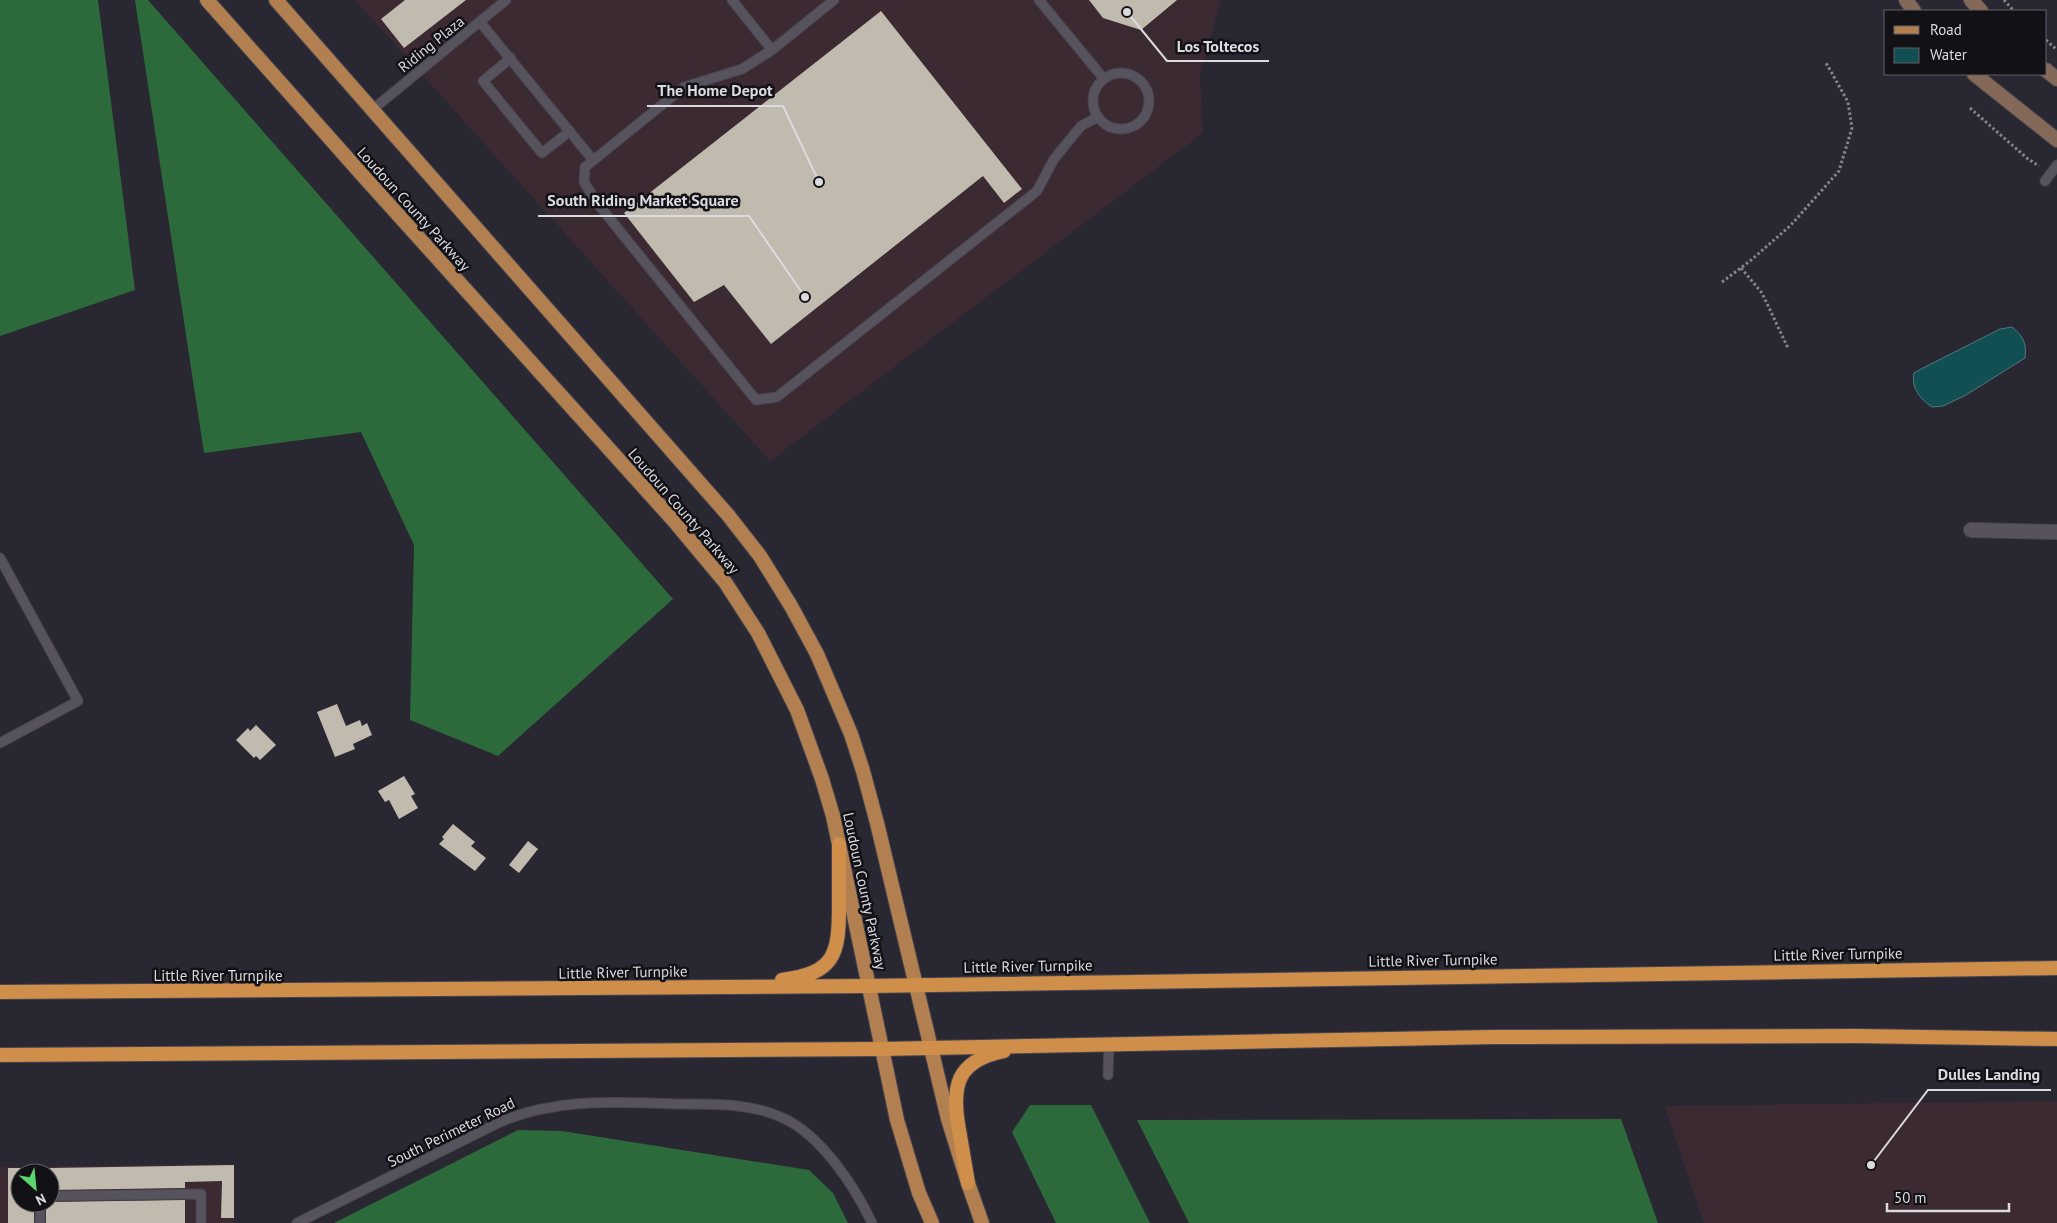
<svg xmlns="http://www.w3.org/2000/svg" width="2057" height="1223" font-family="'PT Sans',sans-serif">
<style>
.commercial{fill:#3c2a32;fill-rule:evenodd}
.forest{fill:#2d6a3b}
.water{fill:#124f52;stroke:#4f797d}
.building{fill:#c1baae}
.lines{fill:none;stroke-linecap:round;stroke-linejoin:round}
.service-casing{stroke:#47454d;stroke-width:11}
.minor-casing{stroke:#47454d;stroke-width:16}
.secondary-casing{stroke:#47454d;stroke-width:16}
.primary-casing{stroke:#47454d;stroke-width:16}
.trunk-casing{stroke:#47454d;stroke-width:16}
.path{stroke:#86848c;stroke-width:3;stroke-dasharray:2.5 2.5;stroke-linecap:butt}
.service{stroke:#56535f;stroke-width:9}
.minor{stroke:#56535f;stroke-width:14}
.secondary{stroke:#846958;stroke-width:14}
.primary{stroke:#b27f50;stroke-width:14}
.trunk{stroke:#d08e4b;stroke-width:14}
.labels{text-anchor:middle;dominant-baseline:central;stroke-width:5;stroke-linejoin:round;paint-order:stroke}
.street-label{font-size:15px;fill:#dcdae1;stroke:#121115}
.leader{fill:none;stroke:#dcdae1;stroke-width:2}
.callout-dot{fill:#dcdae1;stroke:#121115;stroke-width:2}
.callout-label{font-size:16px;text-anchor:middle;font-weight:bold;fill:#dcdae1;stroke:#121115;stroke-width:5;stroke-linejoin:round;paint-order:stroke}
</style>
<rect width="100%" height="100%" fill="#292731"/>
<!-- commercial -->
<path class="commercial" d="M355 0H1221L1200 74 1203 133 770 461Z
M2057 1101V1223H1704L1665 1106Z
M234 1164 235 1218 233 1223H0V1167ZM20 1173H50V1203H20Z"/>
<!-- forest -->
<path class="forest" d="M0 0H98L135 290 0 336Z
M135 0H148L673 599 498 756 410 720 414 545 361 432 204 453Z
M1030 1105H1091L1150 1223H1056L1012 1132Z
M1621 1119 1658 1223H1189L1137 1120Z
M518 1130 562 1131 809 1170 833 1193 848 1223H334Z"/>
<!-- water -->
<path class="water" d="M2012 327C2023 336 2027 343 2025 358L1966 395 1943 406 1932 407C1920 399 1911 388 1914 373L1921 369 2000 329Z"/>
<!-- building -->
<path class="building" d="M405 0H466L404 48 381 19Z
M1089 0H1177L1141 30 1103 18Z
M881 11 1022 189 1004 203 983 176 771 344 724 285 694 302 624 213Z
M337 704 346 726 360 720 362 726 367 723 372 735 353 744 355 749 335 757 317 712Z
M256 725 276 745 260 760 256 756 254 758 236 740 248 728 250 731Z
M404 776 415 794 411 796 418 808 399 819 389 800 385 802 378 791Z
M453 824 475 842 471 846 486 858 475 871 439 844 444 839 442 837Z
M528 841 538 849 519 873 509 865Z
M234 1165V1218H221L222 1181 185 1182V1188L50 1190V1168Z
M8 1168H20V1203H34V1223H8Z
M185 1200V1223H46V1203L50 1202Z"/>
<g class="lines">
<defs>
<path id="service" d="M732 0 772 50
M834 0 772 50 742 69 684 87 585 167 584 182 598 204 756 400 777 397 1037 191 1054 159 1081 126 1098 117
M1039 0 1104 79
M480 22 593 160
M511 58 483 81 542 153 570 131
M1093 101a28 28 0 1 1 56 0a28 28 0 1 1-56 0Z
M372 110 506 0
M2045 181 2057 165
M0 558 78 701 0 743
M1108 1075 1109 1043
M50 1196 201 1194V1223
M40 1223V1203
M297 1223 496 1124C553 1097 617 1102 679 1104 713 1104 752 1103 783 1118 821 1135 855 1187 872 1223"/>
<path id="minor" d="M1971 530 2057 532"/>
<path id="secondary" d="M1906 0 1914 11
M1971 0 1981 11
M2046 70 2057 79
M1974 74 2057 140"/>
<path id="primary" d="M207 0 365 178 674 521 725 582 758 633 797 710 822 779 833 816 897 1120 919 1193 932 1223
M276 0 728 515 760 556 791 606 817 654 851 734 863 771 877 823 948 1119 968 1183 982 1223"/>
<path id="trunk" d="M782 980C834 973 839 956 839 906 839 886 839 865 839 844
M0 992 868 986 2057 968
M0 1055 881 1049 1493 1037 1857 1036 2057 1039
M968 1183C965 1166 962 1148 959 1130 951 1086 956 1061 1004 1051"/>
</defs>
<!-- service casing -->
<use href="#service" class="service-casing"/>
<!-- minor casing -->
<use href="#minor" class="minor-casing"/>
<!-- secondary casing -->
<use href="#secondary" class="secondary-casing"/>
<!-- primary casing -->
<use href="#primary" class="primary-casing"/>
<!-- trunk casing -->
<use href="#trunk" class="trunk-casing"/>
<!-- path -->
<path class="path" d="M2004 0 2014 11
M2046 40 2057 50
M1970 108 2028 159 2039 166
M1741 268 1762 293 1788 348
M1722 282 1750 261 1790 226 1839 171 1852 128 1848 102 1825 61"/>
<!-- service -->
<use href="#service" class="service"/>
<!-- minor -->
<use href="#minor" class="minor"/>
<!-- secondary -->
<use href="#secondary" class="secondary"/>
<!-- primary -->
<use href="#primary" class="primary"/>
<!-- trunk -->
<use href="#trunk" class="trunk"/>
</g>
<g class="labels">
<!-- street labels -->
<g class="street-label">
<text transform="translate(431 44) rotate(-39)">Riding Plaza</text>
<text transform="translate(414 209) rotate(48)">Loudoun County Parkway</text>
<text transform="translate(684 511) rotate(49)">Loudoun County Parkway</text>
<text transform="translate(865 891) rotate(78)">Loudoun County Parkway</text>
<text transform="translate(1838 954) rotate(-1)">Little River Turnpike</text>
<text transform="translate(1433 960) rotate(-1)">Little River Turnpike</text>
<text transform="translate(1028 966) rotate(-1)">Little River Turnpike</text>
<text transform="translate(623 972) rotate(-1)">Little River Turnpike</text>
<text x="218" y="975">Little River Turnpike</text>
<text transform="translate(451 1132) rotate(-26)">South Perimeter Road</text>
</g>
</g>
<!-- callouts -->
<path class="leader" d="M1127 12L1167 61H1269M819 182L783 106H647M805 297L749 216H538M1871 1165L1928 1090H2051"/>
<g class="callout-dot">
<circle cx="1127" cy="12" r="5"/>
<circle cx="819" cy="182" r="5"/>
<circle cx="805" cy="297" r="5"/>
<circle cx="1871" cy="1165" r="5"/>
</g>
<g class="callout-label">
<text x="1218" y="52">Los Toltecos</text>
<text x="715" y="96">The Home Depot</text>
<text x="643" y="206">South Riding Market Square</text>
<text x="1989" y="1080">Dulles Landing</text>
</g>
<!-- legend -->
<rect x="1884" y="10" width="162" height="65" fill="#121115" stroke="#636167"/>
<rect x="1894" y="26" width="25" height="8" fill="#b27f50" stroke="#636167"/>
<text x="1930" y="35" font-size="15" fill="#dcdae1">Road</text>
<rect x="1894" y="48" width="25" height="15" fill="#124f52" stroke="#636167"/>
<text x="1930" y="60" font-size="15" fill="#dcdae1">Water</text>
<!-- north arrow -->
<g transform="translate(35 1188) rotate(153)"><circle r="24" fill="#121115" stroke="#636167"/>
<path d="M0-4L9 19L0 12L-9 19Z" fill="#5bd56e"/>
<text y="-8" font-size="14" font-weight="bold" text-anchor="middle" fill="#dcdae1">N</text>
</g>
<!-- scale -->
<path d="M1887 1203v8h122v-8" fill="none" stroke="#dcdae1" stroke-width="2.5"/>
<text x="1894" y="1203" font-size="15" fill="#dcdae1" stroke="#121115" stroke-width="4" paint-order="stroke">50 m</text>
</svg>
